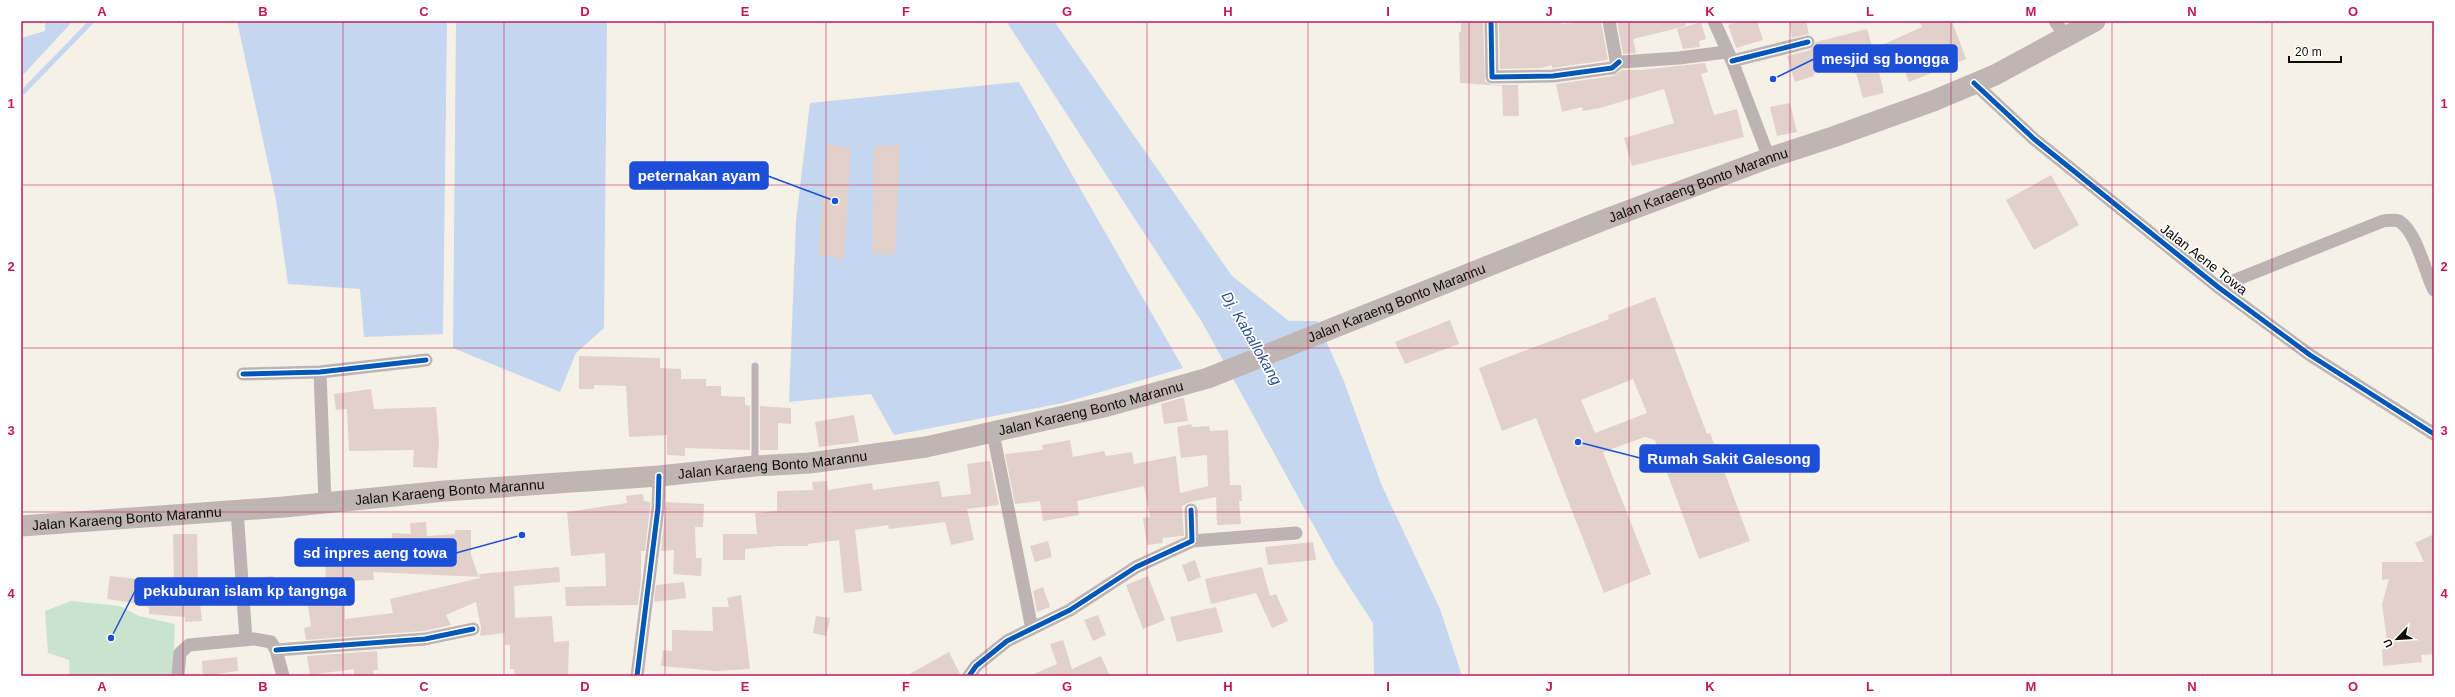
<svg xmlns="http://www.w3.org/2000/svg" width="2455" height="697" font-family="Helvetica,sans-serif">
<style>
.green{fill:#c8e4cc}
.water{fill:#c4d6f0}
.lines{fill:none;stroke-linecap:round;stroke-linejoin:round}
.stream{stroke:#c4d6f0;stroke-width:5}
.building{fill:#e1d1ca;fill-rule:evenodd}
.service{stroke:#bdb3b5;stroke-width:7}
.minor{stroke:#bdb3b5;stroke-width:13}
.primary{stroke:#bfb5b3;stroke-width:21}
.cycleway-casing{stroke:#fff;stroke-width:8}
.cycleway{stroke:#0057b8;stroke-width:5}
.grid{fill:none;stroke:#c2185b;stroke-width:1;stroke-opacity:0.55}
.labels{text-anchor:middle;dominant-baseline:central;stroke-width:3.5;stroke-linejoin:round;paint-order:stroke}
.street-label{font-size:14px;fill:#0f0c06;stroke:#fff}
.water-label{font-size:15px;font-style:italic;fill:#2b5191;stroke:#fff}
.leader{fill:none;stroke:#1d4ed8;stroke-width:1.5}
.callout-dot{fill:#1d4ed8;stroke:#fff;stroke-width:1.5}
.callout{fill:#1d4ed8;stroke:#1d4ed8;stroke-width:1.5}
.callout-label{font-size:15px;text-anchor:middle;font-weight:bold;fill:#fff}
.neatline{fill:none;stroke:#c2185b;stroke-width:1.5}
.grid-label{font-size:13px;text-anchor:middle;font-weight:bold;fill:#c2185b}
</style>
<rect width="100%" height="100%" fill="#f6f1e6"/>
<!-- green -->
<path class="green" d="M71 601 120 606 139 616 175 624 173 676H70L69 660 48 653 45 611Z"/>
<!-- water -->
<path class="water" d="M45 21H73L21 77V38L45 31Z
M237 21H447L443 334 364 337 360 289 288 284 276 200Z
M456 21H607L604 328 576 353 560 392 453 348Z
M1006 21H1054L1232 276 1289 321H1317L1343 379 1382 486 1440 609 1462 676H1374L1373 623 1336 566 1202 322Z
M1019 82 1183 368 1063 403 894 435 871 394 789 402 796 221 810 103Z"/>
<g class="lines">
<!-- stream -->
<path class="stream" d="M21 94 92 21"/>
</g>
<!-- building -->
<path class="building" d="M1461 21H1483L1485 81 1492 85H1518L1519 116H1503L1502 86 1460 83 1459 32H1461Z
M1499 21H1561V24L1601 21 1608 60 1552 68V65L1541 68 1500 69Z
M1617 21H1685L1686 26 1633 39 1636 53 1623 54Z
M1741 21H1757L1763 40 1736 48 1728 25Z
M1789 21H1806L1809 34 1792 38Z
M1919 21H1952L1966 59 1909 82 1902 63 1879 73 1884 93 1863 98 1856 73 1853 74 1851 64 1813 74 1814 76 1795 82 1787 56 1810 50 1816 42 1867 29 1873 49 1922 27Z
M1701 22 1706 39 1699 41 1700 47 1683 49 1677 29Z
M1705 63 1708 72 1701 74 1714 115 1737 109 1744 137 1632 166 1624 138 1674 123 1664 89 1600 108 1583 111 1582 107 1562 112 1556 84 1613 76 1622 70H1640Z
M1790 103 1797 132 1777 136 1770 107Z
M827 144 851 148 844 260 818 254Z
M900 145 895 255 872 254 874 146Z
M2051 175 2079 225 2034 250 2006 200Z
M1655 297 1707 434 1710 433 1750 541 1699 559 1655 440 1645 437 1603 452 1651 574 1604 593 1536 418 1502 431 1479 368 1609 319 1608 315ZM1633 379 1647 413 1595 433 1581 400Z
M1450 320 1459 344 1405 364 1395 342Z
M579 356 660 358V368L681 369V379H706V386H721V396L745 397V405L750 406V450L685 448V456L667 455V435L629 437 626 386 594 385V389H579Z
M371 389 374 409 436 407 439 443 437 468 413 467 414 450 349 451 347 409 336 410 334 394Z
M1181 398H1184L1188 421 1164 424 1161 404Z
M760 406 791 408V424L778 423V450H760Z
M854 415 859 442 819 447 815 422Z
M1191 424 1192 427 1209 426 1210 431 1228 430 1230 485H1241L1242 501H1239L1241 524 1217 525 1216 497 1190 502 1182 506 1184 536 1162 538 1163 543 1147 545 1143 518 1150 517 1144 486 1077 501 1079 515 1043 521 1040 501 1015 504 1005 454 1043 450 1042 445 1070 440 1073 457 1104 451 1106 456 1132 452 1134 464 1176 456 1180 493 1208 486 1207 455 1181 458 1177 427Z
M990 461 999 505 967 509 974 540 951 545 945 522 889 529 888 525 855 530 862 591 844 593 839 540 808 544V546H779L745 549V560H723V534H757L755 513 777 511V491L813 490 812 482 827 481 828 490 872 483 873 490 939 481 942 497 971 494 967 464Z
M643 494 644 501 650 502V507L645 551H641V578L638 605 566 606 565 587 606 586 605 553 571 556 567 512 627 503 626 496Z
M666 502 704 504 703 527H695L696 558H702L701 576 673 574 674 550 661 551Z
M426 522 427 536 455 534V530H471V555L479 577 373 572 374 580 345 581V619L393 613 390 599 480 578 479 574 559 567 560 582 514 586 515 618 552 616 554 642 569 641 568 676H515L514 669H510V645H505V633L480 636 481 628 476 602 446 615 451 625 424 631 306 640 304 628 311 626 307 600 252 605 251 578 273 576V587L326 583 325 559 359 557V551L391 550 392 533 411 534 410 523Z
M173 534H197L198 582 202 621 185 622V617L149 614V607L134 605 135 603 107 599 110 576 174 583Z
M2434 534V654L2421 655 2422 662 2383 666 2382 649 2388 648 2382 604 2389 579 2382 580V562H2424L2415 543Z
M1048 541 1052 557 1035 562 1030 546Z
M1313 542 1316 560 1268 565 1265 547Z
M1195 560 1201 577 1188 582 1182 565Z
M1262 567 1270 596 1276 594 1288 621 1272 628 1256 593 1211 604 1205 579Z
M1148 576 1165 620 1143 629 1126 585Z
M684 582 686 598 654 602 656 585Z
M1043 587 1050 607 1037 612 1033 591Z
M741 595 750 669 716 671 661 666 663 650 672 651V630L713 631 712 607H729L727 598Z
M1216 607 1223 632 1177 642 1170 617Z
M1098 615 1106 635 1093 641 1084 620Z
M816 616 830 618 826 636 813 633Z
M1063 640 1072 669 1101 656 1110 676H1029L1057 664 1050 644Z
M377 651 378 670H373L374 676H354V669L310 675 307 656Z
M949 652 961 676H906Z
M237 657 238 671 203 676 202 661Z"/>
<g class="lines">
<!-- service -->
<path class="service" d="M755 464V366"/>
<!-- minor -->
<path class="minor" d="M1491 21 1492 77 1553 76 1612 68 1619 62
M1609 21 1616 60 1621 62 1679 58 1726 52
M1714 21 1732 61 1769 158
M2055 21 2066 37
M1732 61 1808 42
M1974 83 2034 139 2218 287 2310 355 2434 434
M2218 287 2383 221C2388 221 2394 219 2399 221 2417 232 2425 273 2434 290
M320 372 325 503
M243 374 320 372 426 360
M993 433 1032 629
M237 510 246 640
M1192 541 1296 533
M276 650 425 639 473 629
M178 676 180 653 189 645 254 639 271 642 276 650 283 676
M637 676 658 508 659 476
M969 676 976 666 1007 641 1070 610 1136 567 1192 541 1191 510"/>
<!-- primary -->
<path class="primary" id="s1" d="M21 526 284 507 445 491 659 476 755 466 810 463 926 447 1108 406 1208 378 1601 221 1769 158 1833 137 1933 101 1995 75 2095 21"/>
<defs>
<path id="cycleway" d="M1491 21 1492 77 1553 76 1612 68 1619 62
M1732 61 1808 42
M1974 83 2034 139 2218 287 2310 355 2434 434
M243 374 320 372 426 360
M276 650 425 639 473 629
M637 676 658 508 659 476
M969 676 976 666 1007 641 1070 610 1136 567 1192 541 1191 510"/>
</defs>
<!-- cycleway casing -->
<use href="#cycleway" class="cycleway-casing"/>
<!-- cycleway -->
<use href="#cycleway" class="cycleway"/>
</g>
<!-- grid -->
<path class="grid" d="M183 21V676M343 21V676M504 21V676M665 21V676M826 21V676M986 21V676M1147 21V676M1308 21V676M1469 21V676M1629 21V676M1790 21V676M1951 21V676M2112 21V676M2272 21V676M21 185H2434M21 348H2434M21 512H2434"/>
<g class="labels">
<!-- street labels -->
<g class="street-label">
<text stroke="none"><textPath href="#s1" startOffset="1726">Jalan Karaeng Bonto Marannu</textPath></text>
<text transform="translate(2204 259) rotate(38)">Jalan Aene Towa</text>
<text stroke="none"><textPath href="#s1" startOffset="1402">Jalan Karaeng Bonto Marannu</textPath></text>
<text stroke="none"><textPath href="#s1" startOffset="1078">Jalan Karaeng Bonto Marannu</textPath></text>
<text stroke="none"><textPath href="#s1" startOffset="754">Jalan Karaeng Bonto Marannu</textPath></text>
<text stroke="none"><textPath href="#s1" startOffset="430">Jalan Karaeng Bonto Marannu</textPath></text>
<text stroke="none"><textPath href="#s1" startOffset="106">Jalan Karaeng Bonto Marannu</textPath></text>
</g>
<!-- water labels -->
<g class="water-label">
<text transform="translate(1252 338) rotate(60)">Dj. Kaballokang</text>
</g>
</g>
<!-- callouts -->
<path class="leader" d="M1773 79L1814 59M835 201L768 176M1578 442L1640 458M522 535L456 553M111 638L135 591"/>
<g class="callout-dot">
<circle cx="1773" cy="79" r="4"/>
<circle cx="835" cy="201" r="4"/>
<circle cx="1578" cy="442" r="4"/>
<circle cx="522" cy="535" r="4"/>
<circle cx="111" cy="638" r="4"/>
</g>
<g class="callout">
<rect x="1814" y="45" width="143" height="27" rx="4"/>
<rect x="630" y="162" width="138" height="27" rx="4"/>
<rect x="1640" y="445" width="179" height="27" rx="4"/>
<rect x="295" y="539" width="161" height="27" rx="4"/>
<rect x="135" y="578" width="219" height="27" rx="4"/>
</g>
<g class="callout-label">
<text x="1885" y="64">mesjid sg bongga</text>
<text x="699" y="181">peternakan ayam</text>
<text x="1729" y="464">Rumah Sakit Galesong</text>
<text x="375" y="558">sd inpres aeng towa</text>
<text x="245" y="596">pekuburan islam kp tangnga</text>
</g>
<!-- border -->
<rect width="2455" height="697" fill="none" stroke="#ffffff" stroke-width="44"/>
<!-- north arrow -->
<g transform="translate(2397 639) rotate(245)" stroke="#ffffff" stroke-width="3" paint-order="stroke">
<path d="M0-3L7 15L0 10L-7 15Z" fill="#0f0c06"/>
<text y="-6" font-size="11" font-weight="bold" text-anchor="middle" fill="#0f0c06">U</text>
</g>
<!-- scale -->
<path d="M2289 56v6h52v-6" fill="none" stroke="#0f0c06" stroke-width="2"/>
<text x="2295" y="56" font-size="12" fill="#0f0c06" stroke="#ffffff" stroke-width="3" paint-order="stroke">20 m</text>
<rect x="22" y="22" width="2411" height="653" class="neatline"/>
<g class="grid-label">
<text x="102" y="16">A</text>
<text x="263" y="16">B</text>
<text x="424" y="16">C</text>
<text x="585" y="16">D</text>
<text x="745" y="16">E</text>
<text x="906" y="16">F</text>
<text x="1067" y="16">G</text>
<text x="1228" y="16">H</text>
<text x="1388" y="16">I</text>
<text x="1549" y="16">J</text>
<text x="1710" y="16">K</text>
<text x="1870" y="16">L</text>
<text x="2031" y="16">M</text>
<text x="2192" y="16">N</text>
<text x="2353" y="16">O</text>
<text x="11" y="108">1</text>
<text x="2444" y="108">1</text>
<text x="11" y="271">2</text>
<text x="2444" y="271">2</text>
<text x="11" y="435">3</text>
<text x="2444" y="435">3</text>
<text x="11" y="598">4</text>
<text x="2444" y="598">4</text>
<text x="102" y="691">A</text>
<text x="263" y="691">B</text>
<text x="424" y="691">C</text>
<text x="585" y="691">D</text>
<text x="745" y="691">E</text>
<text x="906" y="691">F</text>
<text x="1067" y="691">G</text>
<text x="1228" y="691">H</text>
<text x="1388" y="691">I</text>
<text x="1549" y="691">J</text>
<text x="1710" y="691">K</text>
<text x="1870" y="691">L</text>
<text x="2031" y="691">M</text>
<text x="2192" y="691">N</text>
<text x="2353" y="691">O</text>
</g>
</svg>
